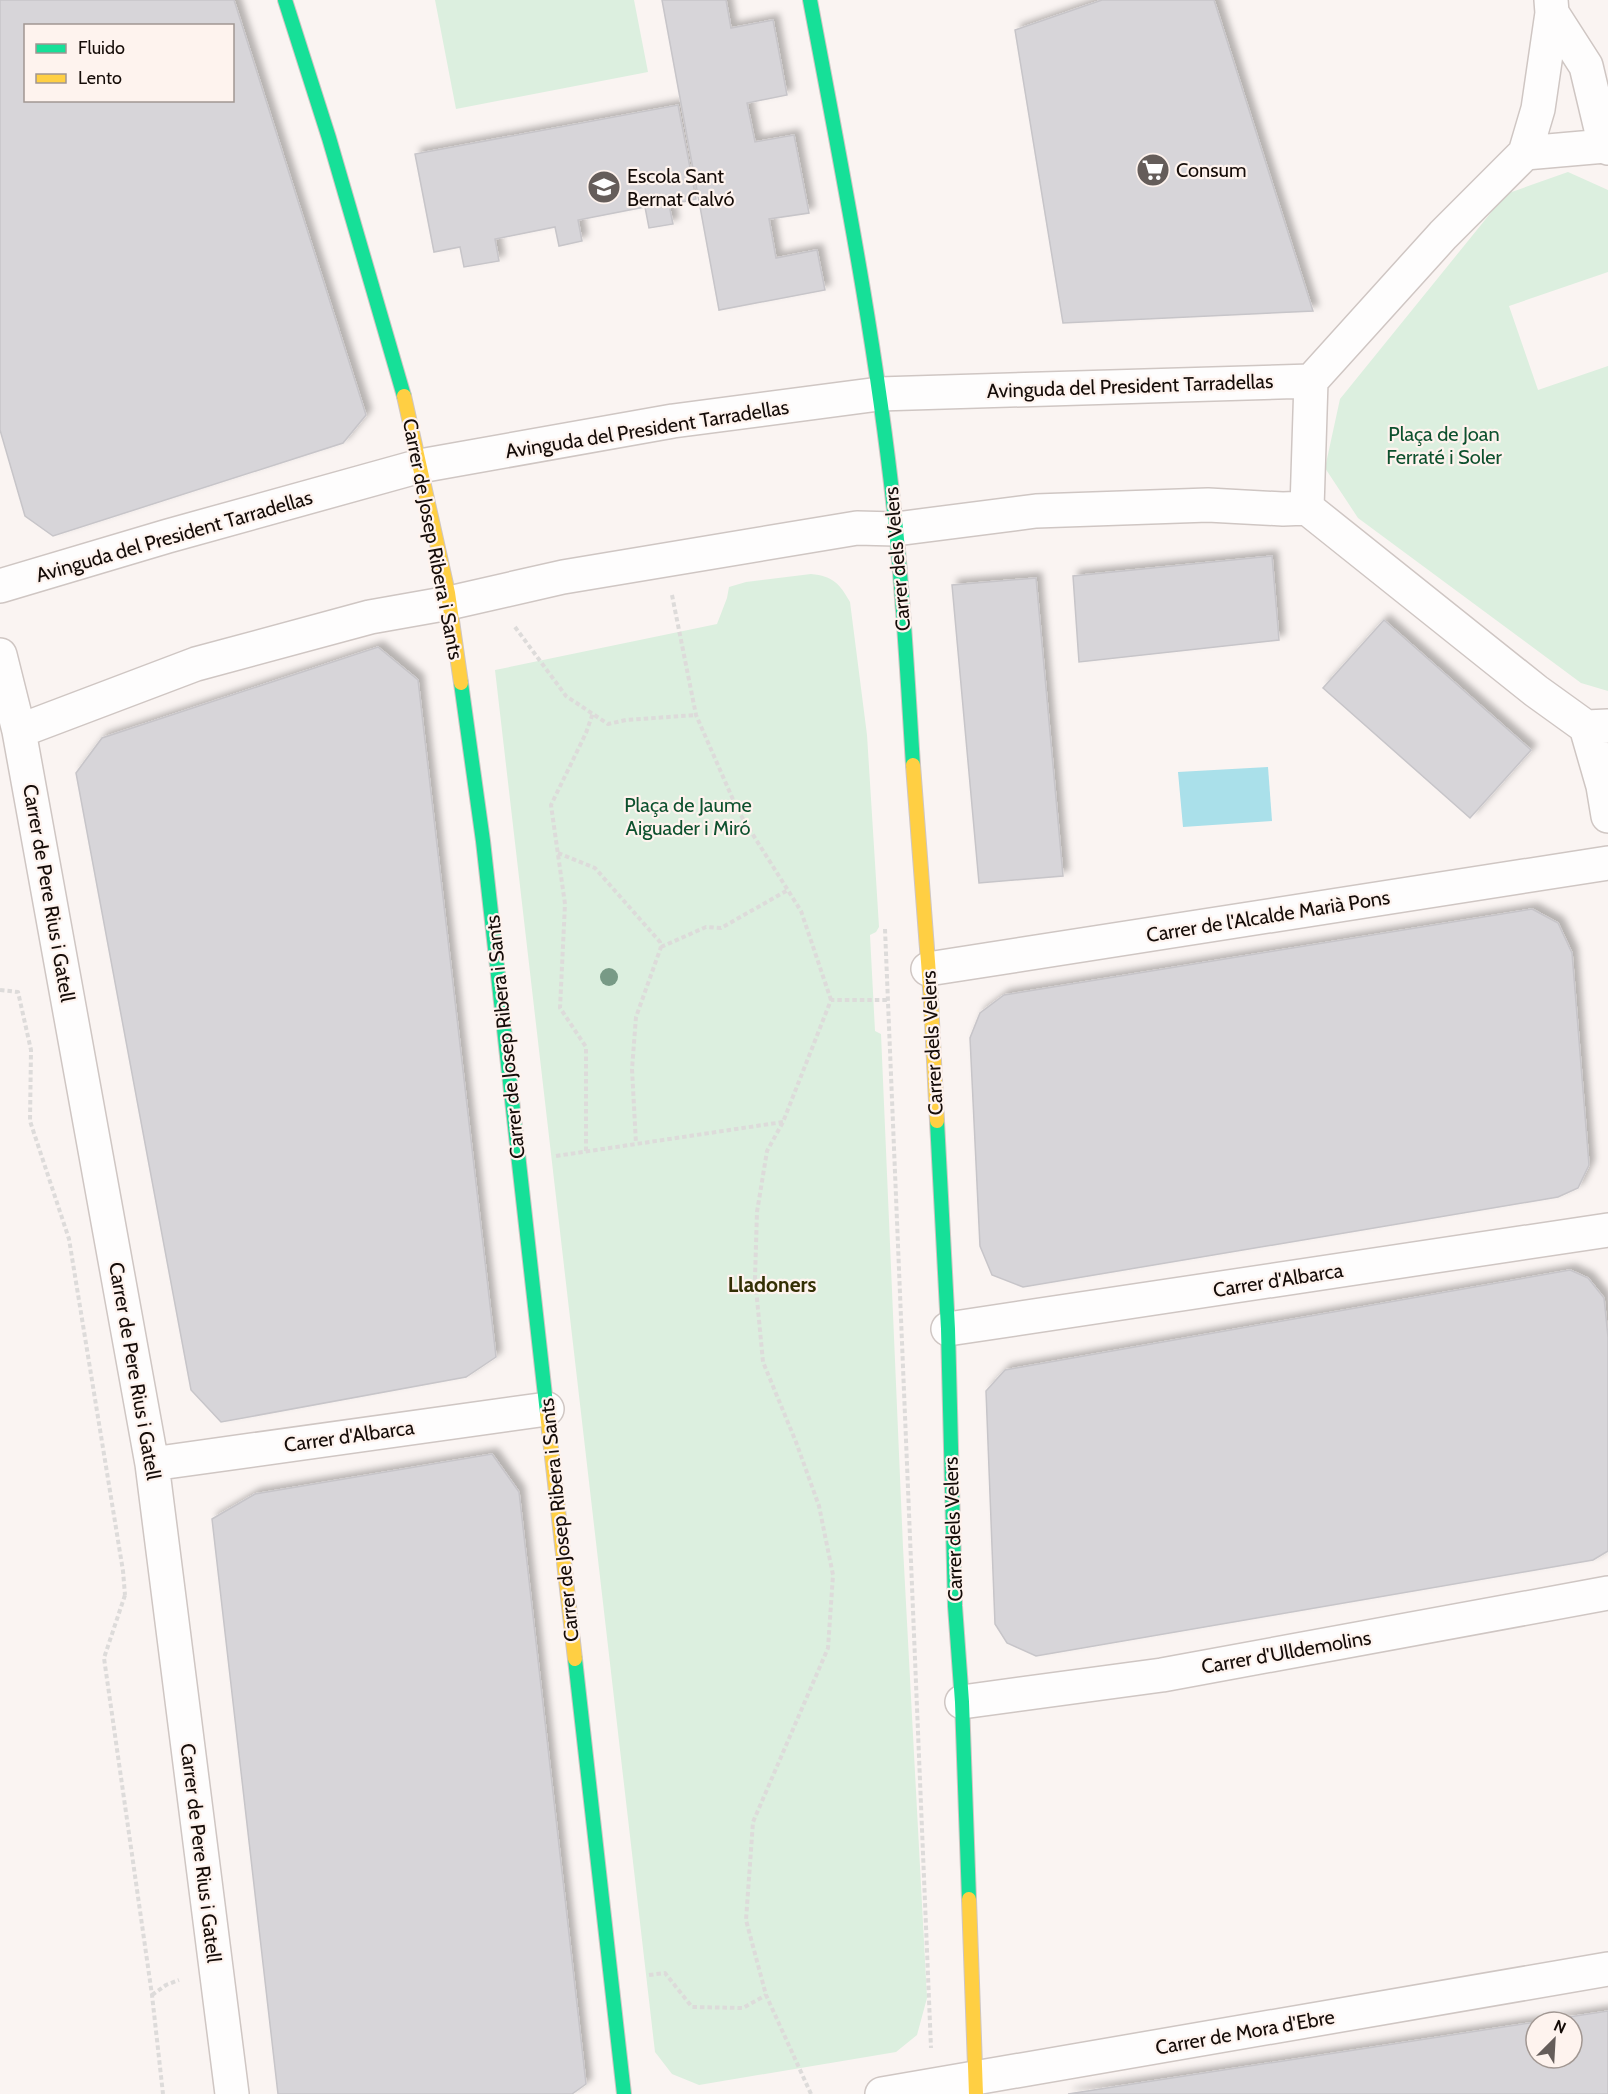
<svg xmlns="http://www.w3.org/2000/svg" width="1608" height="2094" font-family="Cabin,sans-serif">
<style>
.green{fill:#dcefdf}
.water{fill:#aae0ea}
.building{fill:#d7d5d9;stroke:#c7c5c9;stroke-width:1.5;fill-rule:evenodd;filter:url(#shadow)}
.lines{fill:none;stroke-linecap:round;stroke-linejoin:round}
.street-casing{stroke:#cfc6c3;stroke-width:36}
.fast-casing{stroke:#cfc6c3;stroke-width:16}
.slow-casing{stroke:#cfc6c3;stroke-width:16}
.path{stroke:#dddbda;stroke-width:4;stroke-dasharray:4.5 3;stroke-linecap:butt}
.street{stroke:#fefdfd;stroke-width:33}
.fast{stroke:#16e098;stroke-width:14}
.slow{stroke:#ffcf43;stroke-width:14}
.tree{fill:#789a86}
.labels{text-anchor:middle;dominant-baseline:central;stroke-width:4.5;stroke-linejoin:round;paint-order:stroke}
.poi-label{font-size:20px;fill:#150c08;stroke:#fef3ee;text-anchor:start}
.street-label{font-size:20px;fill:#150c08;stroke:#fef3ee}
.park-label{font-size:20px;fill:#0d512e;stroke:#fef3ee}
.neighbourhood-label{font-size:21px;font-weight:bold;fill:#332f04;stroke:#fef3ee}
</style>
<defs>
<filter id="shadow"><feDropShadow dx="5.5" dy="-5.5" stdDeviation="3" flood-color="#0004"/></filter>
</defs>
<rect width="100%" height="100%" fill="#faf4f2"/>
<!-- green -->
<path class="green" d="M435 0H634L648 72 456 109Z
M1568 172 1608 190V272L1509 306 1538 390 1608 366V691L1581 683 1358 518 1325 468 1340 399 1506 194Z
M811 574C833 576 840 584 850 602L867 735 879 927 876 932 870 935 875 1031 881 1034 903 1547 927 1998 917 2035 896 2052 699 2085 672 2074 655 2052 495 670 717 624 727 598 729 587 746 582Z"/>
<!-- water -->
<path class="water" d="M1268 767 1272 821 1183 827 1178 772Z"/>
<!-- building -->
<path class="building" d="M0 0H234L366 415 343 443 53 536 25 516 0 430ZM26 26H232V100H26Z
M662 0H726L731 28 773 20 787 95 747 103 755 142 794 135 809 213 769 219 776 258 817 250 825 290 719 310Z
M1102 0H1214L1313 311 1063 323 1015 30Z
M678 105 696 199 669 205 673 224 649 228 645 207 578 220 582 241 559 246 555 227 495 239 499 261 464 267 460 247 434 252 415 154Z
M1272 556 1279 640 1079 662 1073 576Z
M1036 578 1063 876 979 883 952 585Z
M1384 620 1531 750 1470 818 1323 688Z
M378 647 418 680 496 1357 466 1377 221 1422 191 1390 76 773 102 738Z
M1532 909 1558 923 1572 953 1589 1165 1578 1188 1558 1197 1023 1287 992 1275 980 1246 970 1038 980 1013 1004 995Z
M1570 1270 1588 1278 1604 1298 1608 1337V1551L1593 1560 1036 1656 1007 1643 995 1624 986 1391 1005 1370Z
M492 1454 519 1492 586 2084 572 2094H278L212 1519 255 1494Z
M1608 2011V2094H1068L1536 2022V2058H1572V2022H1536Z"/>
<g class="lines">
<defs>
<path id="street" d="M1552 13 1586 66 1605 146
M1608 148 1605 146 1525 153 1443 235 1311 381 1307 508 1536 691 1586 727 1608 726
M1525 153 1538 109 1552 13 1551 0
M0 586 168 536 420 466 673 421 879 394 1311 381
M0 655 19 731 152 1464 232 2094
M1586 727 1603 786 1608 816
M19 731 196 664 370 617 449 603 563 577 857 528 896 529 1036 511 1208 505 1283 509 1307 508
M928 969 1608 863
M948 1329 1608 1230
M152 1464 547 1409
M962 1702 1162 1675 1608 1593
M882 2094 1608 1969"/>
<path id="fast" d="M285 0 329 138 404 396
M810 0C843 175 878 351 896 529 904 608 908 686 913 765
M461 683 483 841 547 1413
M937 1121 948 1329 955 1606 962 1702 969 1899
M575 1659 624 2094"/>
<path id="slow" d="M404 396 448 593 461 683
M913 765 931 1001 937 1121
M547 1413 575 1659
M969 1899 976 2094"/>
</defs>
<!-- street casing -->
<use href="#street" class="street-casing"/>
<!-- fast casing -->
<use href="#fast" class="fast-casing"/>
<!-- slow casing -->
<use href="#slow" class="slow-casing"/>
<!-- path -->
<path class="path" d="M672 595 696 715 738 811 801 911 831 1000
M515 627 566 696 608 724 626 720 696 715
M558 853 595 868 660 942 661 947 636 1017 632 1069 636 1144
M885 929 931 2048
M661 947 706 927 721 928 788 890
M0 990 18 992 31 1050 30 1121 69 1239 123 1571 125 1595
M586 1151V1047L560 1008 565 904 551 805 586 733 593 713
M556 1156 783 1122
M125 1595 104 1658 152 1995 163 2094
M649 1975 665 1973 692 2007 743 2008 766 1995
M152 1995 166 1985 179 1980
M811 2094 766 1995 746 1920 753 1822 828 1648 833 1575 819 1506 796 1442 763 1362 755 1278 757 1212 767 1151 783 1122 831 1000H888"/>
<!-- street -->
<use href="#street" class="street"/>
<!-- fast -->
<use href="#fast" class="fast"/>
<!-- slow -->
<use href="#slow" class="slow"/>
</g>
<!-- trees -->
<circle class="tree" cx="609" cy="977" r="9"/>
<!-- icons -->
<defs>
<symbol id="supermarket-disc" viewBox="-11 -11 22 22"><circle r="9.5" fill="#655d5a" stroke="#fef3ee"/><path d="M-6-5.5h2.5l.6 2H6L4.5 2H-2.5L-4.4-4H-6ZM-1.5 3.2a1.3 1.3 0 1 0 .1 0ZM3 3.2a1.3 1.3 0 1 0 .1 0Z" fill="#fff"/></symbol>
<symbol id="school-disc" viewBox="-11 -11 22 22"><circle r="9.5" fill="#655d5a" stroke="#fef3ee"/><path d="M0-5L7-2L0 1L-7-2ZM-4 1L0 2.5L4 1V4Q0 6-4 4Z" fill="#fff"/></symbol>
</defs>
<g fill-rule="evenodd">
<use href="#supermarket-disc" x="1134" y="151" width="38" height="38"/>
<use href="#school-disc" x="585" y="168" width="38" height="38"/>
</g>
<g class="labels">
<!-- poi labels -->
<g class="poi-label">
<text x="1176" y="170">Consum</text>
<text x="627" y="176">Escola Sant<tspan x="627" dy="23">Bernat Calvó</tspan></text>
</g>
<!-- street labels -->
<g class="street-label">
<text transform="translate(1130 386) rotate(-2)">Avinguda del President Tarradellas</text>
<text transform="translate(647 429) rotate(-9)">Avinguda del President Tarradellas</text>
<text transform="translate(174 536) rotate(-16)">Avinguda del President Tarradellas</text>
<text transform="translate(433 539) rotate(79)">Carrer de Josep Ribera i Sants</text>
<text transform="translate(897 559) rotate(-95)">Carrer dels Velers</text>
<text transform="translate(49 893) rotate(80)">Carrer de Pere Rius i Gatell</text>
<text transform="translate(1268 916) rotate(-9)">Carrer de l'Alcalde Marià Pons</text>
<text transform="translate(505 1037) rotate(-96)">Carrer de Josep Ribera i Sants</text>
<text transform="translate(932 1043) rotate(-93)">Carrer dels Velers</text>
<text transform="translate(1278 1280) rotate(-9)">Carrer d'Albarca</text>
<text transform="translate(135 1371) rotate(80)">Carrer de Pere Rius i Gatell</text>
<text transform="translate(349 1436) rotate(-8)">Carrer d'Albarca</text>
<text transform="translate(559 1520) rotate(-96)">Carrer de Josep Ribera i Sants</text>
<text transform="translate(953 1529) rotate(-92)">Carrer dels Velers</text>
<text transform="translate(1286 1652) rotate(-10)">Carrer d'Ulldemolins</text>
<text transform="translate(201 1853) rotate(83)">Carrer de Pere Rius i Gatell</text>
<text transform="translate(1245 2032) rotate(-10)">Carrer de Mora d'Ebre</text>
</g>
<!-- park labels -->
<g class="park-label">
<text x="1444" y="434">Plaça de Joan<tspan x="1444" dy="23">Ferraté i Soler</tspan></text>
<text x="688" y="805">Plaça de Jaume<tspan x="688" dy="23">Aiguader i Miró</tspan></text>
</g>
<!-- neighbourhood labels -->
<g class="neighbourhood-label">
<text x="772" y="1284">Lladoners</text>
</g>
</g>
<!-- legend -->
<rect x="24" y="24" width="210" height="78" fill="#fef3ee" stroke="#a19792" stroke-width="1.5"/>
<rect x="36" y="44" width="30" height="9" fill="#16e098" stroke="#a19792" stroke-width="1.5"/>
<text x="78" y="54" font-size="18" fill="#150c08">Fluido</text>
<rect x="36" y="74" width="30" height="9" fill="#ffcf43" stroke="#a19792" stroke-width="1.5"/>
<text x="78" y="84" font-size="18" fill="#150c08">Lento</text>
<!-- north arrow -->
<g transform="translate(1554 2040) rotate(24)"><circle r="28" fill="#fef3ee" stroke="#a19792" stroke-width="1.5"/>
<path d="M0-4.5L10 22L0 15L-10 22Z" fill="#655d5a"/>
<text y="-9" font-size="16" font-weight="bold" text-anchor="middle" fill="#150c08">N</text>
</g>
</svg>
